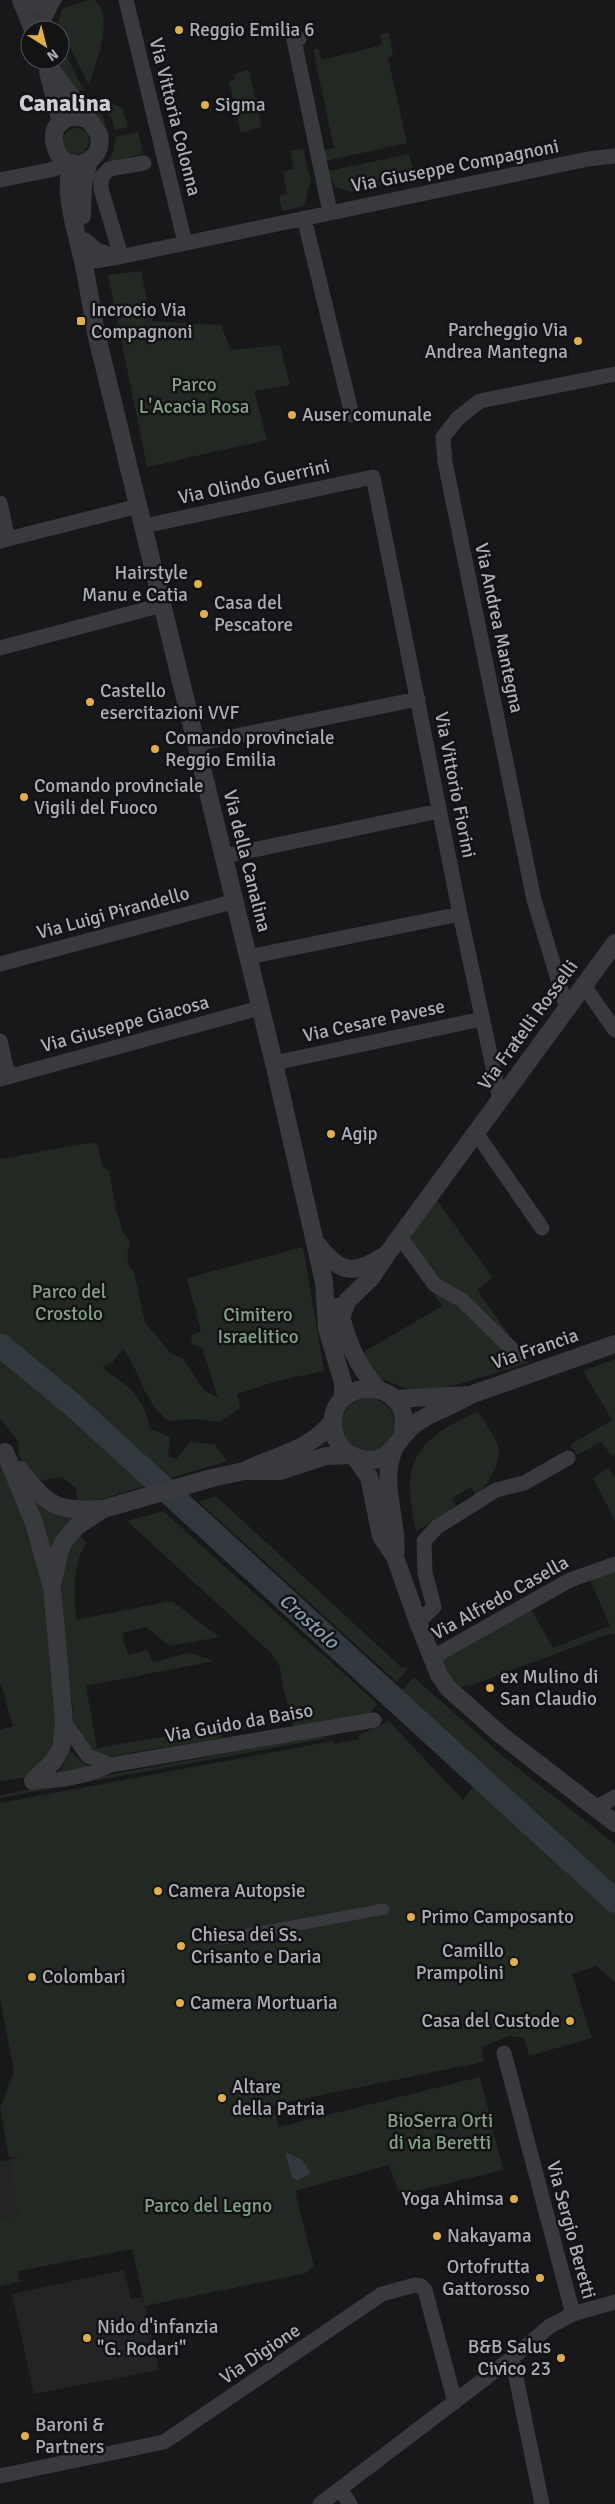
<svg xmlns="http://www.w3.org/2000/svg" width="615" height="2504" font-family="Signika,sans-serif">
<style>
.built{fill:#242426}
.green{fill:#222923}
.water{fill:#31383e}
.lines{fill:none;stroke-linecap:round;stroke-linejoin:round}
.river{stroke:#31383e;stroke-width:24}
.pedestrian{stroke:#393a3e;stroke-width:11}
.minor{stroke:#393a3e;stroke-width:15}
.tertiary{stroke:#393a3e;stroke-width:18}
.poi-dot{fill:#e1af48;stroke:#131214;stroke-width:2}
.labels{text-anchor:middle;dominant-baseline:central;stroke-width:5;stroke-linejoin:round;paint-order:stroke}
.poi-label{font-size:19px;fill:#abafb8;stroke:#131214;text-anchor:start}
.street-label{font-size:19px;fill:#abafb8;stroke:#131214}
.park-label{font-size:19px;fill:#84a186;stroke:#131214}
.water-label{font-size:20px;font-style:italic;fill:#859baf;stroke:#131214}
.district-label{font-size:24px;font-weight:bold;fill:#cbced4;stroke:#131214}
</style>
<rect width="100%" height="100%" fill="#181719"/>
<!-- built -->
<path class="built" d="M8 2160 18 2216 0 2220V2161Z
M124 2270 131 2299 143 2297 159 2370 34 2394 12 2294Z"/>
<!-- green -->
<path class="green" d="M89 0H94C116 17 95 64 89 85L58 23 62 9Z
M389 32 393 56 388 58 407 143 325 161 323 150 334 148 313 50 318 48 322 60 382 45 380 35Z
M60 44 84 90 74 93 56 60H60Z
M249 70 262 127 241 133 229 82 235 79 234 74Z
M90 96 104 119 106 132 78 99Z
M97 96 123 109 128 127 115 130 112 119Z
M63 141a13 13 0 1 1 26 0a13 13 0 1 1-26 0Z
M138 132 143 154 107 163 114 149 115 137Z
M303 148 311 181 304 206 282 211 279 196 287 194 283 172 294 169 290 151Z
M409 154 415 179 351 192 335 187 328 171Z
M141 271 152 321 221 325 231 350 280 345 290 385 254 391 267 440 147 467 108 275Z
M88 1143 97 1144 103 1167 109 1170 116 1209 122 1230 130 1243 127 1256 130 1269 134 1272 145 1323 171 1353 183 1359 204 1390 218 1398 202 1347 193 1345 191 1342 192 1336 201 1331 187 1278 303 1247 324 1371 277 1381 237 1394 240 1408 220 1422 195 1419 169 1421C142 1401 141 1372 123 1349L112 1363 102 1367C127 1386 145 1396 150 1429L170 1437 168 1456 176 1459 190 1442 215 1444 227 1461 96 1501 78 1500 76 1488 62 1477 37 1481 19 1457 18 1441 0 1419V1159Z
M436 1199 493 1278 477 1290 529 1363 449 1387 417 1393 380 1378 364 1361 365 1351 442 1306 400 1246Z
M615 1359V1454L612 1456 601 1442 577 1455 570 1445 612 1420 583 1371Z
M341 1425a27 27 0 1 1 54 0a27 27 0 1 1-54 0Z
M478 1411C484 1422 494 1434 498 1446 503 1459 486 1488 476 1496L471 1487 452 1498 457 1508 416 1531C400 1460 415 1441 478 1411Z
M0 1461 30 1531 42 1574 57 1718C55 1739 48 1766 27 1776 19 1779 9 1780 0 1781V1730L13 1726 0 1682Z
M608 1468 615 1477V1521L593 1478Z
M29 1492 80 1517 50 1564Z
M216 1496 401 1667 409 1668 397 1682 199 1502Z
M163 1511 372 1699 377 1704 369 1714 294 1729 283 1687 280 1667 271 1653 127 1521Z
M80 1535 86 1543C72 1566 74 1593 76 1620L172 1601 219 1637 170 1646 146 1627 122 1633 128 1655 147 1650 153 1662 190 1653 214 1661 86 1686 97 1748 251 1722V1727L221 1735 222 1738 118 1755 104 1758 93 1754 74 1725 61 1595 66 1551Z
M615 1564V1634L606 1635 472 1685 458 1687 433 1657 528 1604 553 1648 610 1626 587 1573Z
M414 1677 505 1758 615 1844V1982L596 1966 572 1974 592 2038 529 2056 524 2038 509 2036 482 2047 483 2062 273 2105 279 2127 480 2077 503 2170 400 2195 389 2165 295 2191 314 2266 306 2273 145 2306 132 2249 18 2271 19 2280 30 2279 0 2286V2220L18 2216 8 2160 21 2156 9 2158 0 2108 14 2072 0 1998V1803L333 1741 335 1744 359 1739V1735L389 1721 463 1800 481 1777 402 1690Z
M320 1736 328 1738 0 1798V1795Z
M70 1751 82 1762 95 1770 53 1777 61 1769Z"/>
<!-- water -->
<path class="water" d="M285 2152 302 2160 311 2173 297 2181 292 2177Z"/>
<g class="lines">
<!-- river -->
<path class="river" d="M0 1345 74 1406 615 1901"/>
<!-- pedestrian -->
<path class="pedestrian" d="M222 1939 384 1909"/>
<!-- minor -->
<path class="minor" d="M126 0 185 243
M22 2 36 7 54 0
M39 30 53 0
M299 39 294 40 330 212
M0 180 50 170 72 163
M304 218 352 415
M85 240 97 250 115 256
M121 256 101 189V178L109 169 144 163
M82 259 88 262 119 257 588 159 615 156
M0 503 8 539
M144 526 373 477 460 914 500 1100
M0 541 139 506
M0 648 162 605
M196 744 418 699
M224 856 439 811
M248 957 460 914
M0 964 236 901
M584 986 615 1030
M567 1009 534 900 445 462 443 437 458 418 480 401 615 374
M0 1041 8 1076
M274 1063 482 1019
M0 1079 260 1008
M476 1133 542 1228
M400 1237 435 1285 462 1300 518 1355
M418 1622 434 1607 425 1573 424 1541 437 1527 496 1490 524 1483 568 1458
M433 1657 570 1580 615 1564
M64 1722 88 1756 110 1765
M33 1781C57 1782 89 1776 110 1765L374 1720
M595 1808 615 1797
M573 2314 615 2302
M512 2358 542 2504
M0 2476 164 2442 382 2294 415 2285 421 2286 425 2290 455 2402
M340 2489 350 2504
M320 2504 512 2358 550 2326 573 2314 504 2053"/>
<!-- tertiary -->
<path class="tertiary" d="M21 0 33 30
M44 60 99 134C101 143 99 153 91 159 52 186 34 104 87 119
M48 72 61 123
M72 163C62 190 77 234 83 261 88 285 92 309 96 333L274 1063 324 1282 327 1328 343 1383V1399
M82 216 83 185 89 160
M318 1245C340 1274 354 1275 384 1256
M338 1307C347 1338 355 1365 378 1389
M341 1318 347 1301 371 1278 387 1254 615 943
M394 1399 470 1395
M402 1437C419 1373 321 1375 334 1432 336 1443 344 1453 355 1457 392 1471 396 1435 419 1421 435 1411 454 1405 470 1395L615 1344
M394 1449C379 1484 399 1521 395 1557
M5 1452 34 1523 52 1587 58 1652 64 1722 61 1748 53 1762 33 1781
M355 1457 369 1477 381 1536 395 1557 418 1622 439 1675 448 1688 501 1735 615 1823
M20 1470C49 1507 55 1511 103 1509
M244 1471C278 1454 308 1452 333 1421
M52 1587 59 1552 64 1541 76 1527 103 1509 212 1478 244 1471H280L326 1456 350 1455"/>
</g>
<!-- markers -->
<g class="poi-dot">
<circle cx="179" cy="30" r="5"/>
<circle cx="205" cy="105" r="5"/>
<rect x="76" y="316" width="10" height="10" rx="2.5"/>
<circle cx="578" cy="341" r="5"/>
<circle cx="292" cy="415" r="5"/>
<circle cx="198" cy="584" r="5"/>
<circle cx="204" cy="614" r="5"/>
<circle cx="90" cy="702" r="5"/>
<circle cx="155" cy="749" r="5"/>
<circle cx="24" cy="797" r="5"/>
<circle cx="331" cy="1134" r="5"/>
<circle cx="490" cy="1688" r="5"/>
<circle cx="158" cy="1891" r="5"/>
<circle cx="411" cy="1917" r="5"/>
<circle cx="181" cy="1946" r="5"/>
<circle cx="514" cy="1962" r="5"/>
<circle cx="32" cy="1977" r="5"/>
<circle cx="180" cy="2003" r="5"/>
<circle cx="570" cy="2021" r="5"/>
<circle cx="222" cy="2098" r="5"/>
<circle cx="514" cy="2199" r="5"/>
<circle cx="437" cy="2236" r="5"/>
<circle cx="540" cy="2278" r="5"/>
<circle cx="87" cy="2338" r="5"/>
<circle cx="561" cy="2358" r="5"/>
<circle cx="25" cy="2436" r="5"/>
</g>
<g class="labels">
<!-- poi labels -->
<g class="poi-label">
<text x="189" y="30">Reggio Emilia 6</text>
<text x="215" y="105">Sigma</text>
<text x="91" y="310">Incrocio Via<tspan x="91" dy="22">Compagnoni</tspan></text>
<text x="568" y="330" text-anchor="end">Parcheggio Via<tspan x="568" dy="22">Andrea Mantegna</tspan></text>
<text x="302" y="415">Auser comunale</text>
<text x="188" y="573" text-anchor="end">Hairstyle<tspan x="188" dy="22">Manu e Catia</tspan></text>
<text x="214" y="603">Casa del<tspan x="214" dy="22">Pescatore</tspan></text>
<text x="100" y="691">Castello<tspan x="100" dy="22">esercitazioni VVF</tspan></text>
<text x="165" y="738">Comando provinciale<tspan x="165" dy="22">Reggio Emilia</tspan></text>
<text x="34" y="786">Comando provinciale<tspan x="34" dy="22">Vigili del Fuoco</tspan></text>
<text x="341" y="1134">Agip</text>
<text x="500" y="1677">ex Mulino di<tspan x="500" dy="22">San Claudio</tspan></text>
<text x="168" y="1891">Camera Autopsie</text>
<text x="421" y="1917">Primo Camposanto</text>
<text x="191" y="1935">Chiesa dei Ss.<tspan x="191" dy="22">Crisanto e Daria</tspan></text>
<text x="504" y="1951" text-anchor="end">Camillo<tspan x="504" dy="22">Prampolini</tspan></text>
<text x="42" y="1977">Colombari</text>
<text x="190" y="2003">Camera Mortuaria</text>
<text x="560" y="2021" text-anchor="end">Casa del Custode</text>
<text x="232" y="2087">Altare<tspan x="232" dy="22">della Patria</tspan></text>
<text x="504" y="2199" text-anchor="end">Yoga Ahimsa</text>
<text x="447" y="2236">Nakayama</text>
<text x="530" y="2267" text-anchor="end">Ortofrutta<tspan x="530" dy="22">Gattorosso</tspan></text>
<text x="97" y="2327">Nido d'infanzia<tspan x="97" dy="22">"G. Rodari"</tspan></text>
<text x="551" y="2347" text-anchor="end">B&amp;B Salus<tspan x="551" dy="22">Civico 23</tspan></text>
<text x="35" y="2425">Baroni &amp;<tspan x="35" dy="22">Partners</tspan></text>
</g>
<!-- street labels -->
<g class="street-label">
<text transform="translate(175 117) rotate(76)">Via Vittoria Colonna</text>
<text transform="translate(455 166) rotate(-11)">Via Giuseppe Compagnoni</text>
<text transform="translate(254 482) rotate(-12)">Via Olindo Guerrini</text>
<text transform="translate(499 628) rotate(78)">Via Andrea Mantegna</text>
<text transform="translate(455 785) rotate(79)">Via Vittorio Fiorini</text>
<text transform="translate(247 861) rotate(76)">Via della Canalina</text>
<text transform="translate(113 913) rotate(-15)">Via Luigi Pirandello</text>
<text transform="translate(374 1021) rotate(-12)">Via Cesare Pavese</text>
<text transform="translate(125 1024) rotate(-15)">Via Giuseppe Giacosa</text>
<text transform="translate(528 1025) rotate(-54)">Via Fratelli Rosselli</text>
<text transform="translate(535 1349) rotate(-19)">Via Francia</text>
<text transform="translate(500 1598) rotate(-29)">Via Alfredo Casella</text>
<text transform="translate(239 1723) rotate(-10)">Via Guido da Baiso</text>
<text transform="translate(571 2230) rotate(75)">Via Sergio Beretti</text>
<text transform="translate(260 2354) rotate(-34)">Via Digione</text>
</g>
<!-- park labels -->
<g class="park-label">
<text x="194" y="385">Parco<tspan x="194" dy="22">L'Acacia Rosa</tspan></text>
<text x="69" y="1292">Parco del<tspan x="69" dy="22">Crostolo</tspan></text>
<text x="258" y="1315">Cimitero<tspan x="258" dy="22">Israelitico</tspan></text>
<text x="440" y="2121">BioSerra Orti<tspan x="440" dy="22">di via Beretti</tspan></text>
<text x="208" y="2206">Parco del Legno</text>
</g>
<!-- water labels -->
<g class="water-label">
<text transform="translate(309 1621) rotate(42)">Crostolo</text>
</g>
<!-- district labels -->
<g class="district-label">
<text x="65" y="103">Canalina</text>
</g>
</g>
<!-- north arrow -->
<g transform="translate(45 45) rotate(144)"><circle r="24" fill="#131214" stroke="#505156"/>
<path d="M0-4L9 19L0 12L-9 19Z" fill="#e1af48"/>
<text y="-8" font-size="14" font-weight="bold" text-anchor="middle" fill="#abafb8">N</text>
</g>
</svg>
